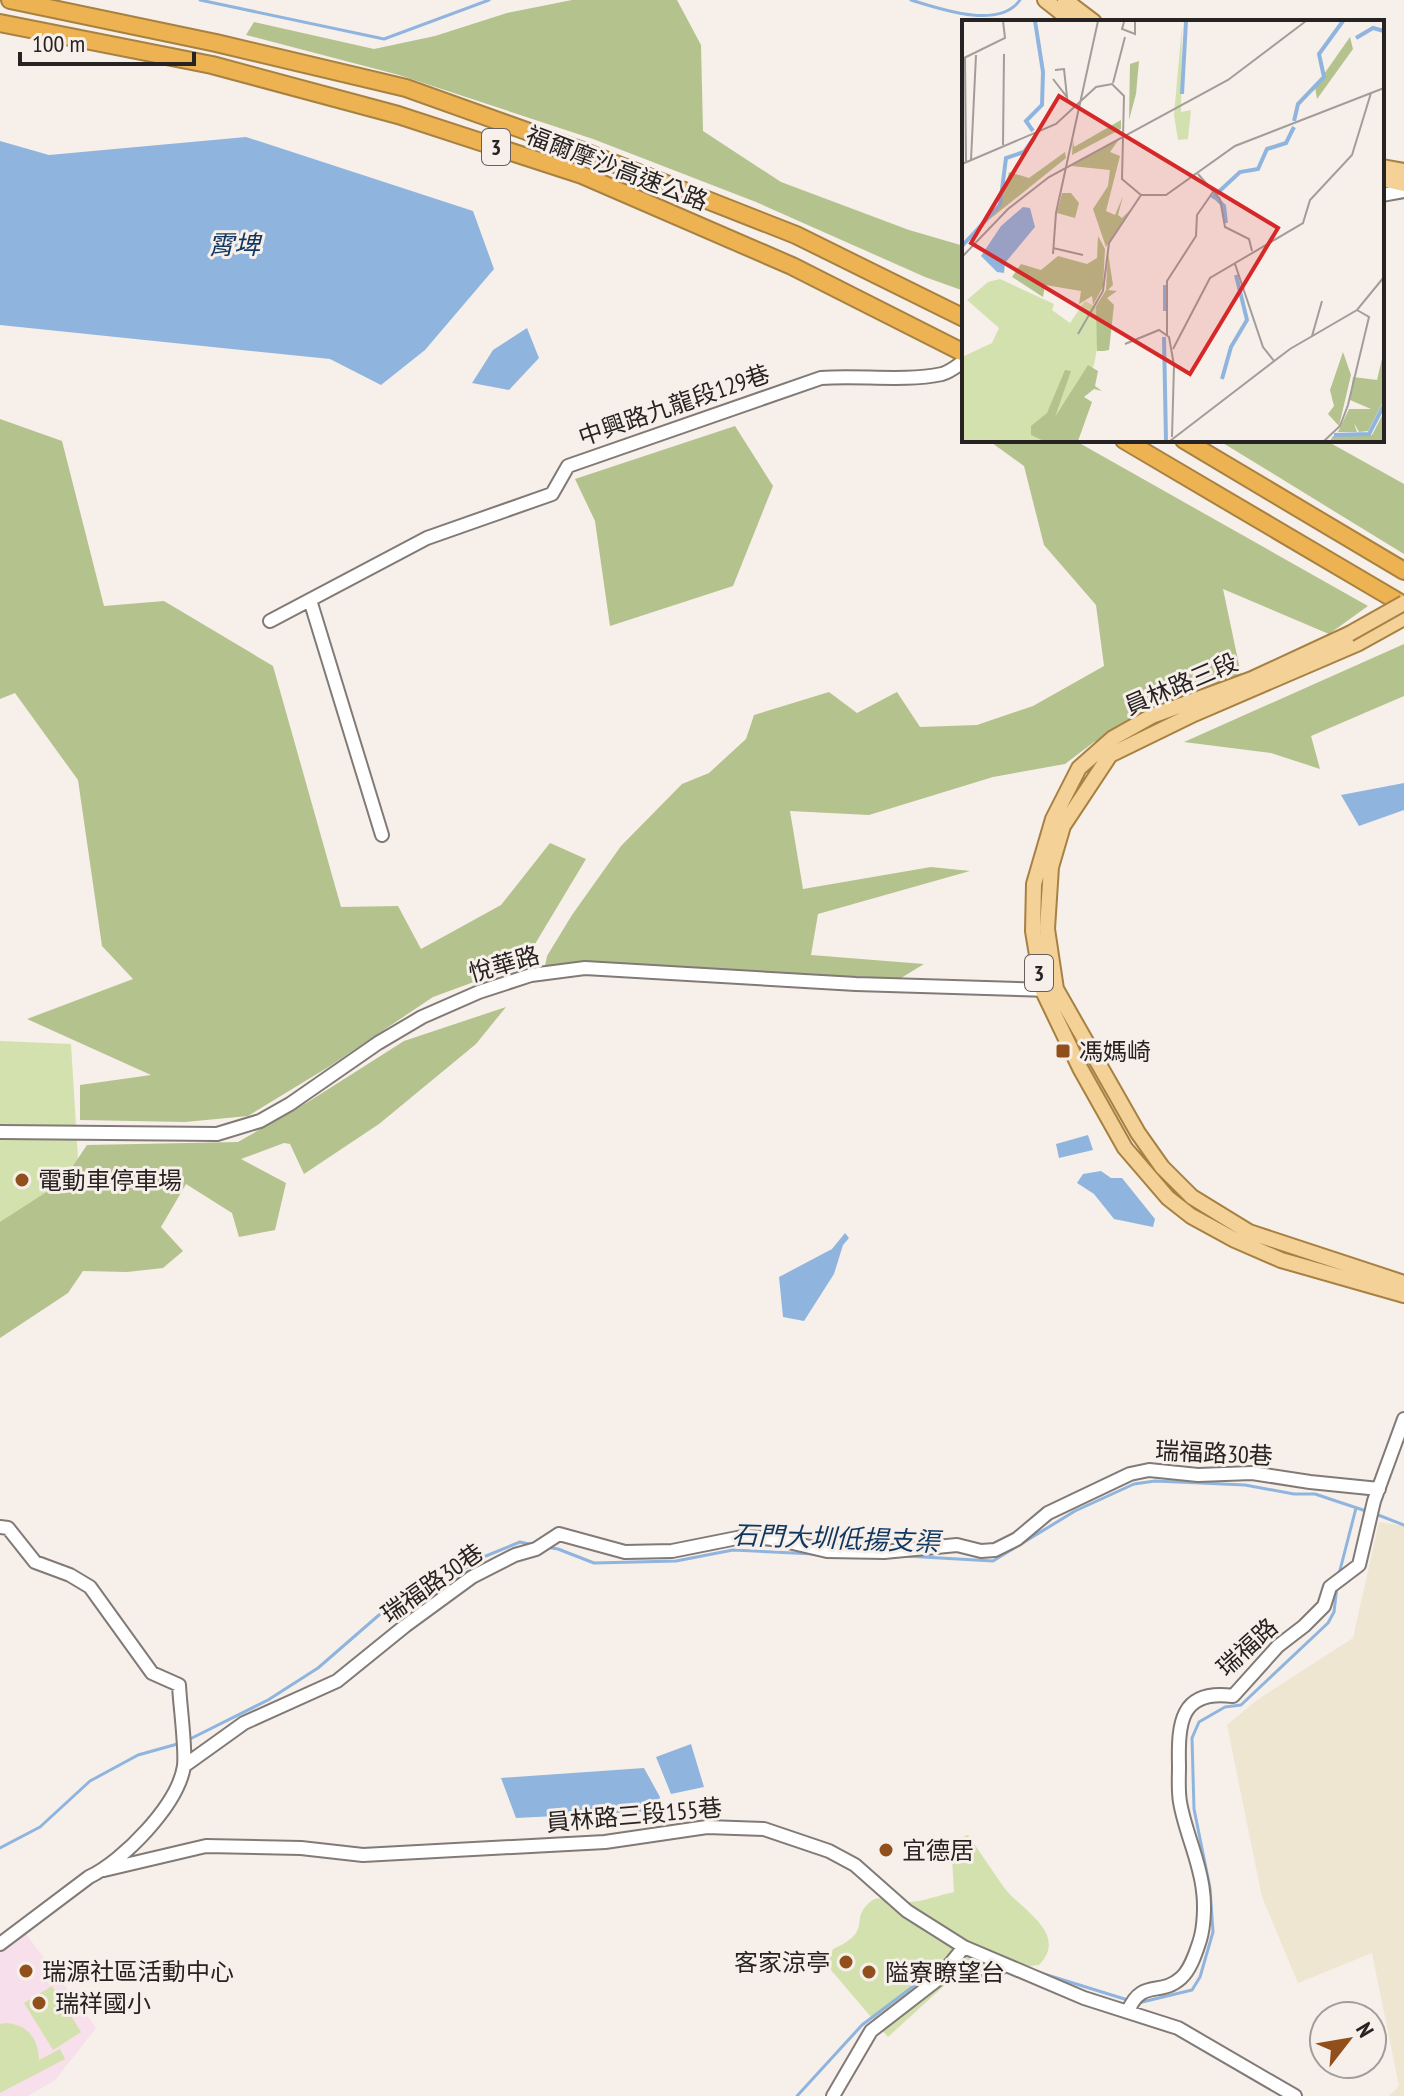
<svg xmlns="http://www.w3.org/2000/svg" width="1404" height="2096" font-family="'PT Sans Narrow','Noto Sans TC',sans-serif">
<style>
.industrial{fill:#efe6d1}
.education{fill:#f7dfeb}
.green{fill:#d3e1ae}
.forest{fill:#b4c28d}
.water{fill:#8fb5df}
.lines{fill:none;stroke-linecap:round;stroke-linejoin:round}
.stream{stroke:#8fb5df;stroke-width:3}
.minor-casing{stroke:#817a76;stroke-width:16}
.major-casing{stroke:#a78141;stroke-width:18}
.highway-casing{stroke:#a78141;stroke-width:20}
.minor{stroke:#fff;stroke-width:12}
.major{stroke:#f4d197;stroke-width:14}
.highway{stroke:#edb352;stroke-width:16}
.major-bridge-casing{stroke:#a78141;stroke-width:18;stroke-linecap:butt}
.major-bridge{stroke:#f4d197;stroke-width:14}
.poi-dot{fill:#904f1b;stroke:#f7efea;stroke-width:3}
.labels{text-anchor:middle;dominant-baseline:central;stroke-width:6;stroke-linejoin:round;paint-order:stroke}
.shield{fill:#f7efea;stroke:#65605e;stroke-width:2}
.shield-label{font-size:22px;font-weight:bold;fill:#262322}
.street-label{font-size:24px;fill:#262322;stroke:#f7efea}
.poi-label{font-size:24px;fill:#262322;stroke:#f7efea;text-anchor:start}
.water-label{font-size:26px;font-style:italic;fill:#10375f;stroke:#f7efea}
.inset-river{fill:none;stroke:#8fb5df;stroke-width:4}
.inset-road{fill:none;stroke:#a39d9a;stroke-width:2}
.view{fill:#d62828;fill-opacity:0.15;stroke:#d62828;stroke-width:4}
.inset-edge{fill:none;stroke:#262322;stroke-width:4}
</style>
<rect width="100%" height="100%" fill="#f7efea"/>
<!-- industrial -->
<path class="industrial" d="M1379 1522 1404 1526V2096H1389L1399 2086 1372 1953 1298 1983 1262 1897 1227 1725 1257 1700 1353 1638Z"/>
<!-- education -->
<path class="education" d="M26 1934 96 2028 55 2080 28 2096H0V1952Z"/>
<!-- green -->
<path class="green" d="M0 1041 71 1044 82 1225 0 1231Z
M968 1835C980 1852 991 1869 1003 1886 1019 1909 1070 1933 1039 1965L956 1975 888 2037 831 1970 829 1960 833 1949C874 1931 849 1921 869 1903 878 1893 893 1902 905 1902 920 1903 939 1895 954 1892L951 1841Z
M52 1986 81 2032 53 2050 24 2003Z
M6 2023C28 2025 38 2038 39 2060L60 2049 65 2059 0 2093V2024Z"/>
<!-- forest -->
<path class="forest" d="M572 0H677L701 45 703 131 781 182 909 230 964 246V291L925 277 756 202 593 139 399 75 246 35 254 22 374 49 435 36 507 13Z
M0 419 62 441 104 606 164 601 273 666 341 907 398 906 421 949 501 905 550 843 586 859 523 964 433 997 330 1066 248 1116 185 1122 80 1120V1085L151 1075 27 1019 133 979 102 946 78 780 15 693 0 699Z
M735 426 773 486 733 586 610 626 595 521 575 479Z
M988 440H1074L1368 606 1329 634 1223 589 1242 679 1094 742 1065 764 993 777 869 815 790 811 803 889 931 867 970 871 818 914 811 955 924 964 901 978 545 966 547 956 572 915 621 846 682 784 709 773 746 739 754 715 829 692 857 713 897 692 920 727 977 725 1033 706 1104 666 1096 605 1044 545 1024 466Z
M1218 440H1325L1404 484V554Z
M1404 644V696L1311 736 1320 769 1271 753 1184 742Z
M506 1007 476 1044 379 1124 304 1174 290 1144 284 1143 241 1159 286 1183 275 1230 239 1237 232 1213 186 1184 161 1227 183 1251 163 1268 127 1272 83 1271 68 1293 0 1338V1222L62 1182 87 1145 238 1142 308 1102 404 1041Z"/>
<!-- water -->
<path class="water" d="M246 137 473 211 494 269 425 350 381 385 330 359 0 325V141L49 155Z
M527 328 539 358 509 390 472 383 493 350Z
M1404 783V810L1359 826 1341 795Z
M1088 1135 1093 1150 1059 1158 1056 1144Z
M1101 1171 1111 1178H1122L1155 1219 1153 1227 1114 1219 1094 1194 1077 1183 1083 1174Z
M845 1233 849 1238 843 1245 834 1274 804 1321 783 1317 779 1277 832 1249Z
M691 1744 704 1787 671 1794 656 1757Z
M644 1768 660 1797 656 1811 516 1818 501 1778Z"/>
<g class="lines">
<!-- stream -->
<path class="stream" d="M200 0 384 39 489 0
M911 0C940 9 999 30 1020 0
M1373 1513 1404 1525
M546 1547 558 1549 594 1563 676 1561 733 1550 814 1554
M905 1556 993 1561 1075 1511 1134 1484 1155 1481 1245 1485 1294 1494H1315L1366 1511
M1339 1574 1356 1508
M188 1740 268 1700 318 1668 379 1615 426 1598 476 1560 520 1542 534 1545
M0 1848 40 1827 90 1781 138 1755 181 1743
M1031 1970 1131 2001
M944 1975 960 1978 1012 1972
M1138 2003 1192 1990 1200 1977 1213 1932 1210 1888 1194 1809 1192 1738 1199 1722 1225 1707 1241 1705 1328 1623 1334 1612 1337 1586
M797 2096 862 2025 931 1973 937 1974"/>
<defs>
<path id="minor" d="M1382 195 1404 191
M310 600 382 835
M270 621 427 538 552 494 568 466 821 378C861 375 903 382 942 374 950 372 957 366 964 361
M0 1132 217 1134 260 1121 290 1104 378 1043 422 1017 479 992 531 975 585 968 856 984 1051 990
M0 1527 8 1528 35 1562 70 1575 90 1587 152 1673 179 1685C180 1706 186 1748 184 1766 178 1805 123 1861 89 1877L0 1944
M184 1766 244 1723 337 1681 405 1626 472 1577 515 1555 536 1549 559 1534 625 1552 672 1551 747 1536 780 1540 827 1551 884 1552 957 1545 981 1551 995 1550 1017 1539 1048 1513 1130 1474 1149 1470 1198 1475 1252 1473 1310 1482 1379 1489
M104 1870 206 1846 301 1848 363 1855 605 1842 707 1827 764 1829 829 1851 855 1865 907 1911 964 1947 1084 1998 1178 2028 1295 2096
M1128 2011C1142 1978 1160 1997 1181 1978 1191 1969 1196 1952 1200 1940 1204 1927 1205 1905 1203 1891 1200 1861 1185 1832 1180 1802 1178 1790 1179 1778 1179 1766 1178 1723 1180 1689 1233 1696L1278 1646 1304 1626 1324 1606 1330 1587 1359 1565 1374 1501 1404 1419
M833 2096 871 2031 937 1980 964 1947"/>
<path id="major" d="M1045 0 1073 22
M1065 0 1094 22
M1382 167 1404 171
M1382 179 1404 184
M1404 618 1359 643 1194 714 1110 755 1063 826 1051 867 1047 929 1056 989 1138 1133 1162 1167 1192 1197 1249 1232 1404 1283
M1349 634 1252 679 1152 716 1113 738 1079 768 1053 819 1034 884 1033 931 1043 991 1080 1068 1125 1148 1168 1198 1191 1216 1235 1240 1281 1260 1404 1295"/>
<path id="highway" d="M10 0 216 43 406 88 585 152 796 235 964 318
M0 23 212 65 398 115 582 175 792 266 964 353
M1124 440 1404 605
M1184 440 1404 571"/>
</defs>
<!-- minor casing -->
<use href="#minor" class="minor-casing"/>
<!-- major casing -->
<use href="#major" class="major-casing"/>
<!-- highway casing -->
<use href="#highway" class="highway-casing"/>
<!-- minor -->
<use href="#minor" class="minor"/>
<!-- major -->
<use href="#major" class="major"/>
<!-- highway -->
<use href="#highway" class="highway"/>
<defs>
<path id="major-bridge" d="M1349 634 1404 603"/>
</defs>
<!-- major-bridge casing -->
<use href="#major-bridge" class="major-bridge-casing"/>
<!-- major-bridge -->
<use href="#major-bridge" class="major-bridge"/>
</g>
<!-- markers -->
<g class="poi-dot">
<rect x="1055" y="1043" width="16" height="16" rx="4"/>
<circle cx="22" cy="1180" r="8"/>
<circle cx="886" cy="1850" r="8"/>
<circle cx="846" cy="1962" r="8"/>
<circle cx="26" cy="1971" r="8"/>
<circle cx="869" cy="1972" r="8"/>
<circle cx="39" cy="2003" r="8"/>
</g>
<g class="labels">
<!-- shield labels -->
<g class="shield">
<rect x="482" y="129" width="28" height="36" rx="6"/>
<rect x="1025" y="955" width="28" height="36" rx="6"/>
</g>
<g class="shield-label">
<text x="496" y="147">3</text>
<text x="1039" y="973">3</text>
</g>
<!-- street labels -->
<g class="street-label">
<text transform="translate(617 168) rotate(21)">福爾摩沙高速公路</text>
<text transform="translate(674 405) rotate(-19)">中興路九龍段129巷</text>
<text transform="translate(1181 684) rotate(-23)">員林路三段</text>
<text transform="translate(504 964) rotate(-16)">悅華路</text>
<text transform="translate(1214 1453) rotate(3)">瑞福路30巷</text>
<text transform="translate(432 1583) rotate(-35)">瑞福路30巷</text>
<text transform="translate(1247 1647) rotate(-42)">瑞福路</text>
<text transform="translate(634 1815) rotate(-5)">員林路三段155巷</text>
</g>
<!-- poi labels -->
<g class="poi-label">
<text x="1079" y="1051">馮媽崎</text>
<text x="38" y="1180">電動車停車場</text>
<text x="902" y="1850">宜德居</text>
<text x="830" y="1962" text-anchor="end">客家涼亭</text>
<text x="42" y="1971">瑞源社區活動中心</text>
<text x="885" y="1972">隘寮瞭望台</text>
<text x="55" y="2003">瑞祥國小</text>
</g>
<!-- water labels -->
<g class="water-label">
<text x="234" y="244">霄埤</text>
<text transform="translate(836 1538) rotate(2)">石門大圳低揚支渠</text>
</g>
</g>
<!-- overview -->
<g transform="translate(962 20)">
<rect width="422" height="422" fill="#f7efea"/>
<path d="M220 6 219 92 229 90 226 119 216 120 212 95ZM38 259 92 284 90 290 108 303 123 281 142 291 132 345 95 421H0V337L30 323 37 308 5 280 26 262Z" fill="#d3e1ae"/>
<path d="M388 17 391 29 355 79 353 67ZM177 41 174 74 167 100 168 44ZM159 100V109L110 135 111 119 112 127ZM158 118 148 132 158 136 144 191 153 195 161 176 156 195 160 198 168 190 144 227 131 189 146 166 148 150 109 146ZM103 132 104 138 28 199 38 187 47 152 67 158ZM100 173H109L117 183 113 198 95 193ZM136 216 143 229 141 267 131 285 130 276 117 284 119 271 83 265 81 277 50 257 59 244 79 250 96 236 125 244 135 238ZM146 233 151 265 146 270 155 271 145 278 152 285 147 330 142 331H135L134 286 144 270ZM422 330V380L406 411 397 412 392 403 395 412H376L387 389H409L388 380 391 357 415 360ZM381 332 389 355 377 406 366 394 372 386 368 370ZM126 345 136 351 133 366 140 371 132 369 122 377 130 382 116 421H82L69 415V406L85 393 103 350 109 351 93 397ZM422 392V421H368L371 416 410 415Z" fill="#b4c28d"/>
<path d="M61 187 68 188 73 207 43 243 42 253 35 252 19 236 39 206Z" fill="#8fb5df"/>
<path class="inset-river" d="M394 18 411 8 422 11M220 74 224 1M332 101 336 84 362 57 357 34 381 1M71 111 64 101 80 85 81 52 73 1M252 176 262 186 264 203M250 178 278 152 296 149 305 129 324 123 332 107M0 226 38 185 44 138 62 132 73 117M203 291V265M202 317 204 421M260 359 269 327 285 300 274 255M372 415 407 414 422 385"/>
<path class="inset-road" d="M162 2 160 9 173 14V1M3 38 4 143M0 39 43 18 41 1M91 59 105 77 102 49 93 50M151 63 163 17M41 125 42 34M9 140 14 35M0 144 94 104 134 67 150 64 162 76 160 159 179 175H204L273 126 422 68M236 154 258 179 263 207 287 219 290 231M91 228 121 235M91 234 94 193 136 1M0 237 46 189 87 157 266 60 344 1M273 244 301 327 312 341M116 314 141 271 147 223 179 175M205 315V261L234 216 235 195 251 172M350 316 360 281M163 324 197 310 207 317 212 345 210 417M211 329 248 258 341 203 348 180 390 135 409 73M208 421 328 329 395 290 422 257M362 421 378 406 386 385 407 297 395 290"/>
<path class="view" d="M97 76 316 208 228 354 9 223Z"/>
<rect width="422" height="422" class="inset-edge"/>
</g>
<!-- north arrow -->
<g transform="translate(1348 2040) rotate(59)"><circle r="38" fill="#f7efea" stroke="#a39d9a" stroke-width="2"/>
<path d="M0-6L14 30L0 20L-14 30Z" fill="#904f1b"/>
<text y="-12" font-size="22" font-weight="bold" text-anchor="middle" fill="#262322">N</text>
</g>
<!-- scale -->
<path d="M20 52v12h174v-12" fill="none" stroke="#262322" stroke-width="4"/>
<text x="32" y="52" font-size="24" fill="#262322" stroke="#f7efea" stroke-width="6" paint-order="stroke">100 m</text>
</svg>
